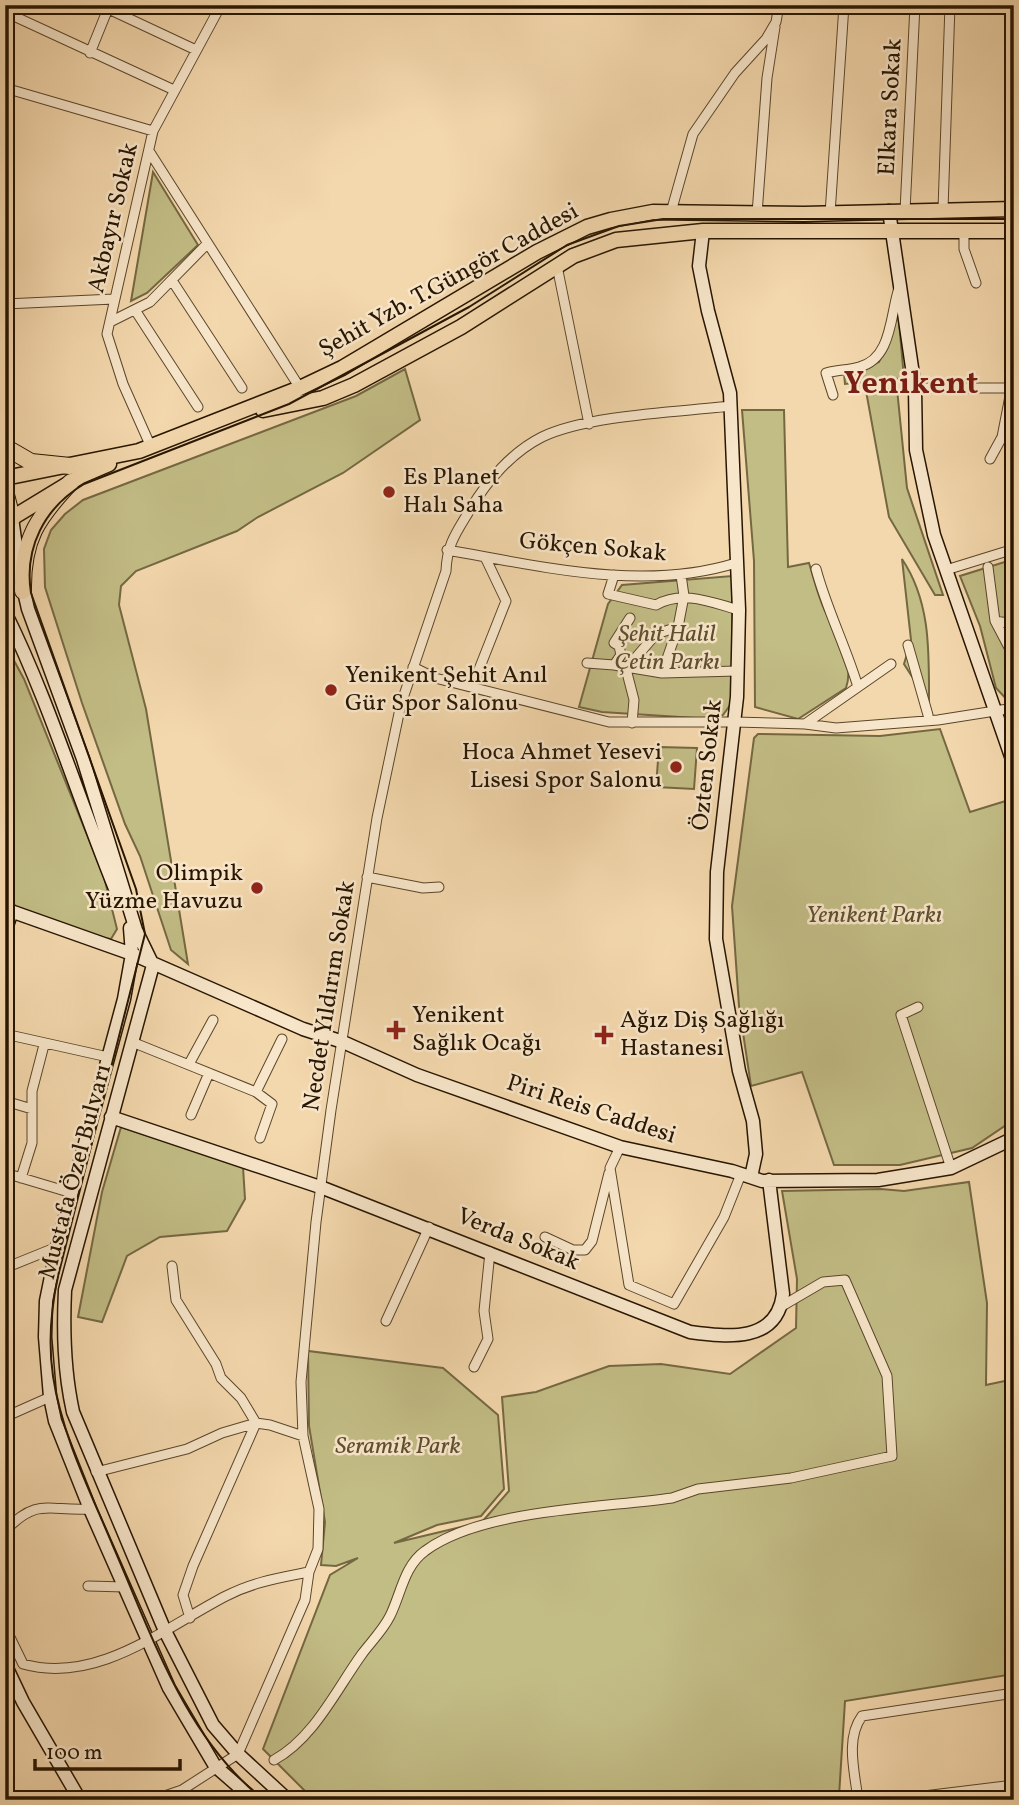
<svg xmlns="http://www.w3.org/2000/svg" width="1019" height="1805" font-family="Vollkorn,serif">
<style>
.green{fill:#c2bc85;stroke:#746842;stroke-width:2}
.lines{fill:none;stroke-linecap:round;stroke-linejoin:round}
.street-casing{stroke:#5a462b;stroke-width:11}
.secondary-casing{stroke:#271500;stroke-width:15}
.primary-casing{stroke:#271500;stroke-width:17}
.highway-casing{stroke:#271500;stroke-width:18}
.street{stroke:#f8e6ca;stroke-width:9}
.secondary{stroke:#f8e6ca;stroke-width:12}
.primary{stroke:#f4d8ad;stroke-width:14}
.highway{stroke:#f4d8ad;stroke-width:16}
.tram{stroke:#271500;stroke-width:2}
.poi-dot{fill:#8f2418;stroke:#f8e6ca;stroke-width:2.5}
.labels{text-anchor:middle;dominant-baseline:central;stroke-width:5;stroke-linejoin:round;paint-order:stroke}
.street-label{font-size:24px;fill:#271500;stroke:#f8e6ca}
.poi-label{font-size:24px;fill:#271500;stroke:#f8e6ca;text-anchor:start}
.park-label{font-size:24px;font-style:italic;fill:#5d4f2f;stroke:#f8e6ca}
.district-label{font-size:32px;font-weight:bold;fill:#7a1f14;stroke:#f8e6ca}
</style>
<rect width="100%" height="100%" fill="#f4d8ad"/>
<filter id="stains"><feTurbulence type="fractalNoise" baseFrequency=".00286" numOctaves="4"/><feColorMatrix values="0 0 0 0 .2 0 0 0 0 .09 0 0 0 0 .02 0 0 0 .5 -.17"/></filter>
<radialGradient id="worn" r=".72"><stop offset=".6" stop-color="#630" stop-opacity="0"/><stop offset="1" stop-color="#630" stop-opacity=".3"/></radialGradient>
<!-- green -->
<path class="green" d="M153 172 198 245 147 293 131 301Z
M897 300 904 378 845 384 844 373 879 362 891 334Z
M405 369 420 420 343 473 258 517 237 531 136 571 121 586 119 605 146 709 188 964 171 950 140 856 125 824 82 703 45 587 44 549 51 530 65 514 83 500 356 396Z
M897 389 907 488 943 595H935L889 517 866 391Z
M742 410H784L788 567 809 563C814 579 818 596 825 611 837 635 855 661 846 688L798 719 755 707 754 561Z
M902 559C931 602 929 653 929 703L904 664 911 640Z
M1014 559V703L1011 704 996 688 980 626 960 576Z
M732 576 733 701 723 715 711 719 602 712 579 707 608 604 622 585Z
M5 644 24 679 104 877 117 929 111 939 94 937 5 904Z
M940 729 970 812 1012 799 1014 804V1105L1006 1125 972 1148 900 1165H834L802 1072 751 1086 739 1006 732 906 754 738 758 734 880 736Z
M659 747 697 748 694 789 656 787Z
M121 1127 243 1167 245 1199 227 1231 160 1237 127 1256 102 1322 78 1317 102 1192Z
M969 1182 987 1303 986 1385 1014 1379V1674L845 1701 839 1796 830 1800H314L263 1749 330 1575 358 1558 336 1566 321 1565 325 1522 309 1426 308 1351 443 1368 498 1415 504 1489 481 1516 437 1525 394 1543 482 1522 509 1491 502 1397 536 1392 609 1366 661 1364 730 1374 796 1328 797 1279 782 1191 881 1189 904 1191Z"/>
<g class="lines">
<defs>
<path id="street" d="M100 5 196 50
M5 12 174 90
M90 53 109 6
M5 88 153 131
M149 151 300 388
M943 209 950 5
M905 211 915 5
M671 212 693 134 735 73 766 39 776 22 779 5
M757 214 767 78 775 27
M830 214 844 5
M964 232V249L976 283
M557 266 589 424
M173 282 242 388
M5 304 114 299
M135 310 198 407
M112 321 150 302 207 244
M915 388H1014
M833 395 826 373C837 370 848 370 859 367 892 359 890 315 899 288
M151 447 123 384 107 334 153 131 221 5
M990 459 1002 437 1010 396
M1010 496 1014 510
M447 550C540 566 643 592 736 563
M988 567 995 621 1014 657
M946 570 1014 549
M614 575 608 594 656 605C683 590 710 602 739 610
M995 621 1014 624
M908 645 928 715
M587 663 614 665 621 655 619 646 614 643 630 618
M614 665 662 673 678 627
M413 667 435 678 609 722H734L805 724 836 728 938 720 1014 708
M662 673 737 671
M476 677 506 601 485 557
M858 687 891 664
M632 723 634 700 626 669 656 634 678 627 684 596 681 575
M805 724 858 687C846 647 827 610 816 569
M367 877 423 888 439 887
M918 1007 901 1015 951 1168
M5 1034 108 1057
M132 1042 256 1092 282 1039
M189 1064 213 1020
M256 1092 272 1104 260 1138
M5 1101 32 1109
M191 1115 209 1073
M620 1147 610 1168 629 1285 674 1304 724 1217 741 1174
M5 1173 72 1193
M21 1178 32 1143V1091L44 1045
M545 1237 573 1250H585L592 1241 609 1173
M172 1266 176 1300 216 1364 221 1378 241 1398 256 1423 193 1566 183 1595 190 1618
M5 1268 57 1247
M386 1321 429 1227
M474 1367 488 1339 484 1311 490 1252
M5 1417 50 1397
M96 1472 187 1449 222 1433 256 1423 270 1425 303 1436
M5 1531C38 1496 50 1512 90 1509
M88 1586 125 1587
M5 1627 23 1664C97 1685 164 1628 226 1596 253 1582 279 1578 309 1572
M274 1760C314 1738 336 1690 362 1654 371 1642 383 1630 390 1616 401 1594 404 1566 425 1551 481 1509 603 1508 672 1498L698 1489 791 1478 892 1456 887 1376 845 1280 823 1282 782 1306
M153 1800 182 1790 238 1754 305 1600 309 1572 318 1549 319 1509 303 1436 301 1382 316 1222 331 1110 377 818 401 704 446 571C447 543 457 532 471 508 487 481 512 452 542 437 588 415 678 412 731 406
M858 1800C855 1773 845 1739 862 1716L1014 1693
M891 1800 1014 1785"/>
<path id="secondary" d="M889 211 915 388 916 450 934 535 1014 765
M703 231 699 266 708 311 730 393 739 610 737 697 717 872 716 939 739 1071 753 1121 756 1154 751 1177
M12 518 20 574 28 609 83 759 136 930 153 965 65 1290C63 1333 64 1371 73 1412L165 1631 213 1725 238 1754 288 1800
M5 612C51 705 80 805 120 901
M5 909 132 954 303 1029 343 1042 417 1075 620 1147 732 1171 762 1181 878 1180 951 1168 1014 1138
M130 928 132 954 124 999 57 1247 46 1301 45 1337 50 1397 55 1421 90 1509 169 1688 215 1766 254 1800
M5 932 12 911
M111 1117 323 1188 690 1332C728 1337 777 1343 783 1294L769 1180
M5 1664 23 1702 80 1800"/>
<path id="primary" d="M263 410 323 398 354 385 461 327 573 256 616 240 703 231H1014
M5 478 139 451 300 388 342 368 537 252 587 227 611 220 653 212 804 214 1014 209
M12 518 81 476 109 464"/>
<path id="highway" d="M5 447 31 462 70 466
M5 491 12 518 5 521
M23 591C22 540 37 518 71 482"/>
</defs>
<!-- street casing -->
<use href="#street" class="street-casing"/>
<!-- secondary casing -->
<use href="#secondary" class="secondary-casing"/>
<!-- primary casing -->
<use href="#primary" class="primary-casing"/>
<!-- highway casing -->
<use href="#highway" class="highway-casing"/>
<!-- street -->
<use href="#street" class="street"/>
<!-- secondary -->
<use href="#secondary" class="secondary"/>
<!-- primary -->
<use href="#primary" class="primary"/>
<!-- highway -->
<use href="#highway" class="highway"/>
<!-- tram -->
<path class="tram" d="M264 1800C185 1738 152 1635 113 1546 90 1491 62 1436 53 1376 48 1343 51 1309 58 1276L145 934 136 889 31 593C24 548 44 508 84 484L289 404 469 307 567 245 619 226 663 219H1014"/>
</g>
<!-- markers -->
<g class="poi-dot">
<circle cx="389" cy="492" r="7"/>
<circle cx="331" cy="690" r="7"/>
<circle cx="676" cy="767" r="7"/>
<circle cx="257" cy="888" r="7"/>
<path d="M392.5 1019.5h7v7h7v7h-7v7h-7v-7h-7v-7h7z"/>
<path d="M600.5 1024.5h7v7h7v7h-7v7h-7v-7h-7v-7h7z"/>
</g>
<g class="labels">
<!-- street labels -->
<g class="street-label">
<text transform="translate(891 107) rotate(-87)">Elkara Sokak</text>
<text transform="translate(114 218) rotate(-77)">Akbayır Sokak</text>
<text transform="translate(449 281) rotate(-29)">Şehit Yzb. T.Güngör Caddesi</text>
<text transform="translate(593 548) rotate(5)">Gökçen Sokak</text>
<text transform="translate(708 765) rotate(-84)">Özten Sokak</text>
<text transform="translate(330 996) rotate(-81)">Necdet Yıldırım Sokak</text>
<text transform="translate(591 1110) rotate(18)">Piri Reis Caddesi</text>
<text transform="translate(76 1172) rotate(-75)">Mustafa Özel Bulvarı</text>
<text transform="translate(518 1240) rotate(22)">Verda Sokak</text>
</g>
<!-- poi labels -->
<g class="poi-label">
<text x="403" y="478">Es Planet<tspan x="403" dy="28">Halı Saha</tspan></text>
<text x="345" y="676">Yenikent Şehit Anıl<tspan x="345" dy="28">Gür Spor Salonu</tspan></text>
<text x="662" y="753" text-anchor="end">Hoca Ahmet Yesevi<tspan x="662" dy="28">Lisesi Spor Salonu</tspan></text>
<text x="243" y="874" text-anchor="end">Olimpik<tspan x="243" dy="28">Yüzme Havuzu</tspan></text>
<text x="412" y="1016">Yenikent<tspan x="412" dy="28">Sağlık Ocağı</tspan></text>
<text x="620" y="1021">Ağız Diş Sağlığı<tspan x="620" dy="28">Hastanesi</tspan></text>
</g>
<!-- park labels -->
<g class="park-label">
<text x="667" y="635">Şehit Halil<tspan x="667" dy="28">Çetin Parkı</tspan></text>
<text x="874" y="916">Yenikent Parkı</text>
<text x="398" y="1447">Seramik Park</text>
</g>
<!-- district labels -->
<g class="district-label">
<text x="911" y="385">Yenikent</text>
</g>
</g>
<!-- margin -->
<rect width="1019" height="1805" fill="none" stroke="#f4d8ad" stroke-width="28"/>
<rect x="7" y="7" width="1005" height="1791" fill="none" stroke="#271500" stroke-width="3.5"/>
<rect x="14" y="14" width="991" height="1777" fill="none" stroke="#271500" stroke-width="2"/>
<!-- scale -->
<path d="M35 1759v10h145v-10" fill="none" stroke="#271500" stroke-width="3.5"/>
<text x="46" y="1759" font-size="21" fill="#271500" stroke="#f8e6ca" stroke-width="5" paint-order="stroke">100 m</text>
<rect width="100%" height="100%" filter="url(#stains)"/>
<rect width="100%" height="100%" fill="url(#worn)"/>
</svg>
